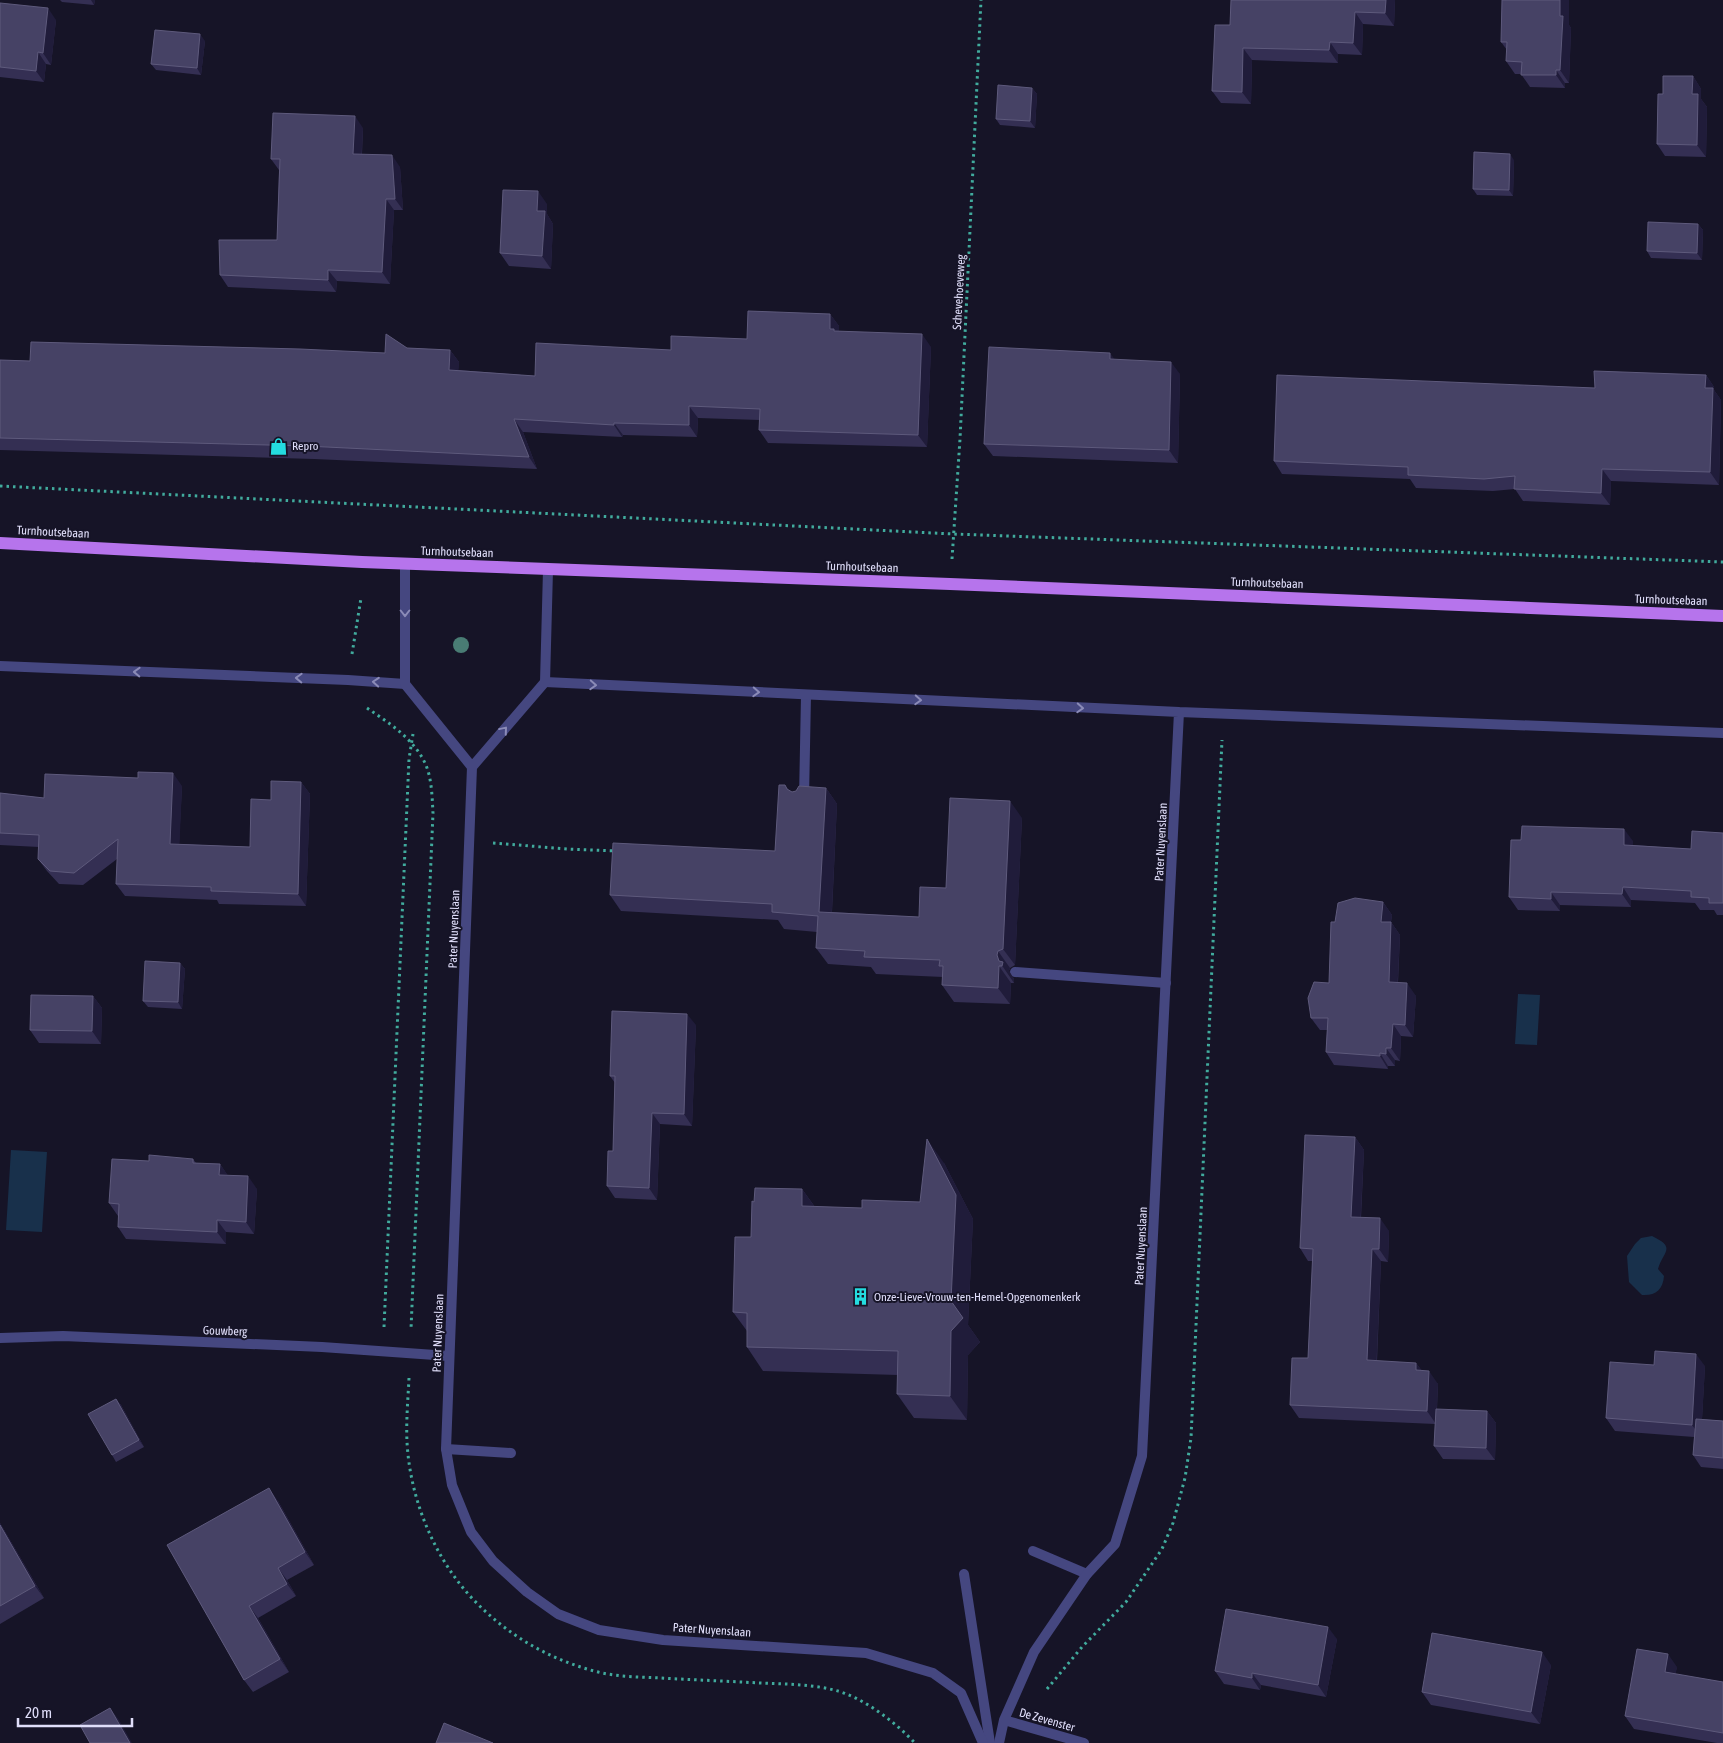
<svg xmlns="http://www.w3.org/2000/svg" width="1723" height="1743" font-family="'Asap Condensed',sans-serif">
<style>
.water{fill:#18304b}
.lines{fill:none;stroke-linecap:round;stroke-linejoin:round}
.path{stroke:#41ab9d;stroke-width:3;stroke-dasharray:2.5 4;stroke-linecap:butt}
.service{stroke:#454780;stroke-width:10}
.minor{stroke:#454780;stroke-width:10}
.tertiary{stroke:#454780;stroke-width:10}
.primary{stroke:#b674ec;stroke-width:12}
.tree{fill:#497c74}
.wall{fill:#342f53}
.shaded-wall{fill:#201c3a}
.building{fill:#464265;stroke:#5e5a7c}
.oneway{stroke:#8b8bb7}
.labels{text-anchor:middle;dominant-baseline:central;stroke-width:4;stroke-linejoin:round;paint-order:stroke}
.street-label{font-size:12px;fill:#e0defa;stroke:#161427}
.poi-label{font-size:12px;fill:#e0defa;stroke:#161427;text-anchor:start}
</style>
<rect width="100%" height="100%" fill="#161427"/>
<!-- water -->
<path class="water" d="M1518 994 1540 995 1537 1045 1515 1044Z
M11 1150 47 1152 42 1232 6 1230Z
M1652 1236C1677 1248 1663 1251 1658 1269L1664 1276C1663 1290 1655 1296 1642 1295L1629 1282 1627 1256 1635 1244 1641 1238Z"/>
<g class="lines">
<!-- path -->
<path class="path" d="M0 486 953 534 1723 562
M952 559 960 439 981 0
M352 654 361 598
M367 708C389 723 413 738 425 763 432 778 432 797 433 813L411 1329
M493 843 567 849 616 851
M384 1327 409 759 413 734
M409 1378C408 1399 406 1421 407 1442 410 1498 433 1555 470 1596 504 1633 546 1658 594 1671 616 1677 639 1677 661 1678 694 1680 727 1681 759 1683 784 1684 810 1684 834 1690 863 1697 895 1722 915 1743
M1047 1689 1082 1647 1126 1602 1162 1549 1173 1523 1185 1478 1191 1438 1222 740"/>
<!-- service -->
<path class="service" d="M804 799 806 695
M1015 972 1166 983
M446 1449 511 1453
M1033 1551 1087 1574
M964 1574 990 1743"/>
<!-- minor -->
<path class="minor" d="M0 666 348 680 405 684
M545 682 1179 712 1723 733
M0 1338 63 1336 322 1347 449 1356
M1004 1720 1084 1743
M999 1743 1004 1720 1034 1652 1087 1574 1115 1544 1142 1456 1179 712"/>
<!-- tertiary -->
<path class="tertiary" d="M405 564V684L472 767 446 1449 452 1485 471 1532 493 1561 527 1592 558 1614 599 1630 663 1640 866 1653 933 1673 961 1693 983 1743
M472 767 545 682 548 570"/>
<!-- primary -->
<path class="primary" d="M0 543 362 562 950 584 1723 616"/>
</g>
<!-- trees -->
<circle class="tree" cx="461" cy="645" r="8"/>
<!-- wall -->
<path class="wall" d="M60 0H95L94 5 62 2Z
M1231 0H1395L1394 26 1363 24 1362 55 1338 54V63L1252 60 1251 104 1221 103 1212 91 1230 25Z
M0 3 56 20 51 65 46 64 44 82 0 77Z
M1569 25 1571 28 1569 83H1565V88L1530 87 1521 74H1515L1506 61 1507 50 1501 42Z
M205 41 201 75 156 70 151 64Z
M1693 76 1701 89V99L1707 107 1706 157 1665 156 1657 144 1663 94Z
M1032 88 1037 94 1035 128 1000 125 996 119Z
M363 128 362 154 400 167 403 210H394L390 284 337 281 336 292 228 287 220 275 277 240 279 170 271 159Z
M1514 160 1513 196 1477 195 1473 189Z
M547 204V214L553 224 551 269 509 266 500 253Z
M1698 224 1703 230 1702 260 1651 258 1647 251Z
M830 314 839 326V331L931 347 927 447 768 443 759 430 760 420 698 418 697 437 623 435 622 437 523 432 537 469 314 459 0 450V360L30 361 385 353 407 348 450 350 459 362 458 370 535 376 671 350 747 339Z
M1115 360 1180 374 1178 463 993 456 984 444Z
M1706 375 1714 387V390L1721 400 1719 485 1611 481 1610 505 1523 501 1515 489 1493 491 1416 488 1410 479 1282 474 1274 461 1595 388Z
M301 782 310 794 306 906 219 904 217 900 125 896 116 884 117 859 83 885 59 884 47 871 38 859 39 847 0 845V793L44 798 182 786 179 844 250 847 271 800Z
M785 785 789 791 792 792 826 788 837 804 832 912 919 917 946 888 1022 818 1015 965 1010 968 1009 971 1014 979V983H1011L1010 1004 954 1002 942 985 943 977 876 974 871 967 828 964 816 948 817 932 784 929 778 920 621 911 610 895 775 851Z
M1723 833V915H1717L1714 910H1700L1695 903 1631 900V907L1560 905V911L1518 910 1509 897 1633 841V845L1691 849Z
M1383 902 1392 915 1391 922 1400 935 1398 983 1416 996 1413 1037 1401 1036 1400 1061 1395 1060V1066H1388V1069L1334 1065 1326 1052 1327 1030H1320L1311 1018 1329 983 1335 922Z
M180 963 185 969 182 1009 148 1007 143 1001Z
M93 996 102 1008 101 1044 39 1043 30 1030Z
M696 1025 692 1126 660 1124 657 1200 615 1198 607 1186 613 1151 615 1083 610 1076Z
M1355 1137 1364 1150 1361 1218 1389 1231 1388 1262 1381 1261 1377 1361 1416 1363 1422 1371 1438 1384 1437 1409 1487 1411 1496 1423 1495 1460 1443 1459 1434 1446 1435 1424 1299 1418 1290 1405 1308 1358 1313 1261H1308L1300 1248Z
M193 1159 196 1163 220 1164 228 1176 257 1189 254 1234 226 1232V1244L126 1239 118 1227V1216L109 1203 149 1161Z
M944 1163 973 1219 968 1325 980 1342 968 1355 967 1420 914 1418 897 1394 898 1375 763 1371 747 1347V1331L733 1312 751 1237 754 1202 802 1189 815 1207 862 1208 920 1202Z
M1654 1365 1705 1366 1702 1419 1723 1421V1469L1701 1467 1693 1455 1694 1437 1615 1431 1606 1418Z
M116 1399 121 1405 144 1447 116 1462 112 1455Z
M278 1501 314 1565 287 1580 296 1596 258 1618 289 1672 253 1692 244 1680 167 1545Z
M0 1523 44 1598 0 1624Z
M1337 1639 1326 1697 1261 1685 1260 1690 1224 1684 1215 1671Z
M1551 1665 1540 1724 1431 1705 1422 1692Z
M1677 1667 1675 1674 1723 1682V1743H1717L1634 1729 1625 1716Z"/>
<!-- shaded-wall -->
<path class="shaded-wall" d="M91 0H95L94 5Z
M1386 0H1395L1394 26 1385 13Z
M1560 0H1569V25L1571 28 1569 83 1560 70Z
M48 8 56 20 51 65 43 53Z
M1355 12 1363 24 1362 55 1353 43Z
M200 34 205 41 201 75 197 68Z
M1330 42 1338 54V63L1329 50Z
M1243 48 1252 60 1251 104 1242 92Z
M38 52 46 64 44 82 36 71Z
M1556 70 1565 83V88L1556 75Z
M1693 76 1701 89V99L1707 107 1706 157 1697 145 1692 94Z
M1032 88 1037 94 1035 128 1030 121Z
M355 116 363 128 361 165 353 154Z
M1510 154 1514 160 1513 196 1509 190Z
M392 155 400 167 403 210 395 199Z
M538 191 547 204V214L553 224 551 269 542 256 537 211Z
M386 199 394 210 390 284 382 272Z
M1698 224 1703 230 1702 260 1697 253Z
M328 270 337 281 336 292 328 280Z
M830 314 839 326V335L830 329Z
M922 334 931 347 927 447 918 435Z
M450 350 459 362 458 382 449 370Z
M1110 353 1119 365 1110 359Z
M1171 362 1180 374 1178 463 1169 450Z
M1706 375 1714 387V390L1721 400 1719 485 1710 472 1705 388Z
M689 406 698 418 697 437 689 425Z
M514 419 523 432 537 469 529 457Z
M614 423 623 435 622 437 614 425Z
M1602 469 1611 481 1610 505 1601 493Z
M173 773 182 786 179 856 170 844Z
M301 782 310 794 306 906 298 894Z
M826 788 837 804 831 928 819 912Z
M1010 801 1022 818 1015 965 1003 949Z
M1624 829 1633 841V857L1624 845Z
M1623 887 1631 900V907L1622 894Z
M1551 892 1560 905V911L1551 899Z
M1383 902 1392 915 1391 922 1400 935 1397 995 1389 982 1381 922Z
M998 951 1010 968 1009 971 1014 979V983L999 961 997 955Z
M180 963 185 969 182 1009 178 1002Z
M999 966 1011 983 1010 1004 998 988Z
M1407 983 1416 996 1413 1037 1405 1025Z
M93 996 102 1008 101 1044 92 1031Z
M687 1014 696 1025 692 1126 684 1114Z
M1393 1024 1401 1036 1400 1061 1391 1048Z
M1386 1048 1395 1060V1066L1386 1054Z
M1380 1053 1388 1066V1069L1380 1056Z
M652 1113 660 1124 657 1200 649 1188Z
M1355 1137 1364 1150 1360 1230 1351 1217Z
M927 1139 944 1163 973 1219 968 1325 980 1342 968 1355 967 1420 950 1396 951 1301Z
M220 1164 229 1177 219 1175Z
M248 1176 257 1189 254 1234 246 1222Z
M802 1189 819 1213 802 1206Z
M1380 1218 1389 1231 1388 1262 1379 1249Z
M217 1220 226 1232V1244L217 1232Z
M1372 1249 1381 1261 1376 1373 1367 1360Z
M1696 1354 1705 1366 1701 1437 1692 1425Z
M1416 1363 1425 1375 1416 1370Z
M1429 1371 1438 1384 1436 1424 1427 1411Z
M116 1399 121 1405 144 1447 139 1440Z
M1487 1411 1496 1423 1495 1460 1486 1448Z
M269 1488 278 1501 314 1565 305 1552Z
M0 1523 44 1598 35 1586 0 1525Z
M278 1568 287 1580 296 1596 287 1584Z
M249 1606 258 1618 289 1672 280 1659Z
M1328 1627 1337 1639 1326 1697 1318 1685Z
M1542 1652 1551 1665 1540 1724 1531 1712Z
M1668 1654 1677 1667 1674 1684 1665 1672Z
M1252 1673 1261 1685 1260 1690 1252 1678Z
M110 1708 119 1720 132 1743H130Z"/>
<!-- building -->
<path class="building" d="M1231 0H1386L1385 13 1355 12 1353 43 1330 42 1329 50 1243 48 1242 92 1212 91 1215 25H1230Z
M1502 0H1560V16H1563L1560 70H1556V75H1521L1522 62 1506 61 1507 42H1501Z
M0 3 48 8 43 53 38 52 36 71 0 67Z
M155 30 200 34 197 68 151 64Z
M1663 76H1693L1692 94H1698L1697 145 1657 144 1658 94H1663Z
M998 85 1032 88 1030 121 996 119Z
M273 113 355 116 353 154 392 155 395 199H386L382 272 328 270V280L220 275 219 240H277L280 159H271Z
M1474 152 1510 154 1509 190 1473 189Z
M503 190 538 191 537 211H545L542 256 500 253Z
M1648 222 1698 224 1697 253 1647 251Z
M748 311 830 314V329H834V331L922 334 918 435 759 430 760 409 689 406V425L614 423V425L514 419 529 457 306 446 0 438V360L30 361 31 342 300 349 385 353 386 334 407 348 450 350 449 370 535 376 536 343 671 350V336L747 339Z
M989 347 1110 353V359L1171 362 1169 450 984 444Z
M1594 371 1706 375 1705 388H1713L1710 472 1602 469 1601 493 1514 489 1515 476 1484 479 1408 475V467L1274 461 1277 375 1595 388Z
M138 772 173 773 170 844 250 847 251 799 271 800V781L301 782 298 894 211 891V887L116 884 118 839 74 873 50 871 38 859 39 835 0 833V793L44 798 45 774 138 778Z
M779 785H785L787 789 792 792 796 791 799 786 826 788 819 912 919 917 920 887 946 888 950 798 1010 801 1003 949 998 951 997 955 999 961 1003 962 1002 966H999L998 988 942 985 943 966H939L940 960 864 957 865 951 816 948 818 916 772 912V904L610 895 613 843 775 851Z
M1522 826 1624 829V845L1691 849 1692 831 1723 833V903H1709V898L1691 897V891L1623 887 1622 894 1551 892V899L1509 897 1511 840H1521Z
M1355 898 1383 902 1381 922H1391L1389 982 1407 983 1405 1025 1393 1024 1391 1048H1386V1054L1380 1053V1056L1326 1052 1328 1018H1311L1308 998 1314 982 1329 983 1331 922H1335L1338 903Z
M145 961 180 963 178 1002 143 1001Z
M31 995 93 996 92 1031 30 1030Z
M612 1011 687 1014 684 1114 652 1113 649 1188 607 1186 608 1151H613L615 1076H610Z
M1305 1135 1355 1137 1351 1217 1380 1218 1379 1249H1372L1367 1360 1416 1363V1370L1429 1371 1427 1411 1290 1405 1292 1358H1308L1313 1249 1300 1248Z
M927 1139 956 1195 951 1301 963 1318 951 1331 950 1396 897 1394 898 1351 747 1347V1313L733 1312 735 1237H751L752 1201 754 1202 755 1188 802 1189V1206L862 1208V1200L920 1202Z
M149 1155 193 1159V1163L220 1164 219 1175 248 1176 246 1222 217 1220V1232L118 1227 119 1204 109 1203 112 1159 149 1161Z
M1655 1351 1696 1354 1692 1425 1606 1418 1610 1362 1654 1365Z
M116 1399 139 1440 112 1455 88 1414Z
M1436 1409 1487 1411 1486 1448 1434 1446Z
M1696 1419 1723 1421V1458L1693 1455Z
M269 1488 305 1552 278 1568 287 1584 249 1606 280 1659 244 1680 167 1545Z
M0 1525 35 1586 0 1606Z
M1226 1609 1328 1627 1318 1685 1252 1673V1678L1215 1671Z
M1432 1633 1542 1652 1531 1712 1422 1692Z
M1637 1649 1668 1654 1665 1672 1723 1682V1733L1625 1716Z
M110 1708 130 1743H90L80 1725Z
M444 1723 493 1743H436Z"/>
<!-- one-way arrows -->
<defs><path id="oneway-chevron" d="M-2-3.5L2.5 0L-2 3.5" fill="none" stroke-width="1.6" stroke-linecap="round" stroke-linejoin="round" transform="scale(1.25)"/></defs>
<g class="oneway">
<use href="#oneway-chevron" transform="translate(405 613) rotate(90)"/>
<use href="#oneway-chevron" transform="translate(137 672) rotate(-178)"/>
<use href="#oneway-chevron" transform="translate(299 678) rotate(-178)"/>
<use href="#oneway-chevron" transform="translate(376 682) rotate(-176)"/>
<use href="#oneway-chevron" transform="translate(593 685) rotate(3)"/>
<use href="#oneway-chevron" transform="translate(756 692) rotate(3)"/>
<use href="#oneway-chevron" transform="translate(918 700) rotate(3)"/>
<use href="#oneway-chevron" transform="translate(1080 708) rotate(3)"/>
<use href="#oneway-chevron" transform="translate(504 730) rotate(-50)"/>
</g>
<!-- icons -->
<defs>
<symbol id="shop-bare" viewBox="-9 -9 18 18"><path d="M-5-2.5h2.3a2.7 3.5 0 0 1 5.4 0H5L5.5 6h-11ZM-1.5-2.5h3a1.5 2.3 0 0 0-3 0Z" fill="#24dce0" stroke="#161427" stroke-width="2.5" paint-order="stroke"/></symbol>
<symbol id="building-bare" viewBox="-9 -9 18 18"><path d="M-4-6H4V6H1V3H-1V6H-4ZM-2.5-4.3h1.7v1.8h-1.7ZM.8-4.3h1.7v1.8H.8ZM-2.5-1h1.7V.8h-1.7ZM.8-1h1.7V.8H.8Z" fill="#24dce0" stroke="#161427" stroke-width="2.5" paint-order="stroke"/></symbol>
</defs>
<g fill-rule="evenodd">
<use href="#shop-bare" x="266" y="434" width="25" height="25"/>
<use href="#building-bare" x="848" y="1284" width="25" height="25"/>
</g>
<g class="labels">
<!-- street labels -->
<g class="street-label">
<text transform="translate(959 292) rotate(-87)">Schevehoeveweg</text>
<text transform="translate(53 532) rotate(3)">Turnhoutsebaan</text>
<text transform="translate(457 552) rotate(2)">Turnhoutsebaan</text>
<text transform="translate(862 567) rotate(2)">Turnhoutsebaan</text>
<text transform="translate(1267 583) rotate(2)">Turnhoutsebaan</text>
<text transform="translate(1671 600) rotate(2)">Turnhoutsebaan</text>
<text transform="translate(1161 842) rotate(-87)">Pater Nuyenslaan</text>
<text transform="translate(454 929) rotate(-88)">Pater Nuyenslaan</text>
<text transform="translate(1141 1246) rotate(-87)">Pater Nuyenslaan</text>
<text transform="translate(225 1331) rotate(2)">Gouwberg</text>
<text transform="translate(438 1333) rotate(-88)">Pater Nuyenslaan</text>
<text transform="translate(712 1630) rotate(4)">Pater Nuyenslaan</text>
<text transform="translate(1047 1720) rotate(16)">De Zevenster</text>
</g>
<!-- poi labels -->
<g class="poi-label">
<text x="292" y="446">Repro</text>
<text x="874" y="1297">Onze-Lieve-Vrouw-ten-Hemel-Opgenomenkerk</text>
</g>
</g>
<!-- scale -->
<path d="M18 1718v8h114v-8" fill="none" stroke="#e0defa" stroke-width="2.5"/>
<text x="25" y="1718" font-size="15" fill="#e0defa" stroke="#161427" stroke-width="4" paint-order="stroke">20 m</text>
</svg>
